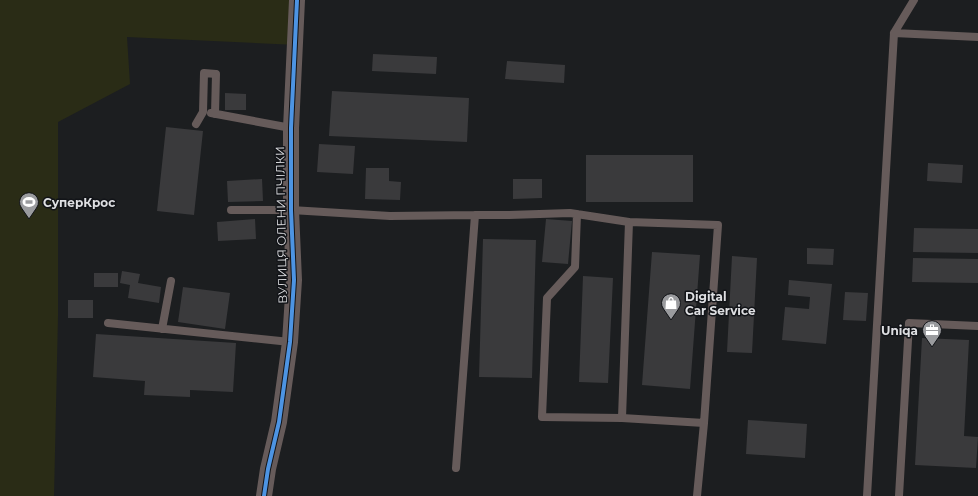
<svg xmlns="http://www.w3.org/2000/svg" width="978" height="496" font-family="Montserrat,sans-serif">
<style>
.green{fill:#2a2c16}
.building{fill:#3a3a3c}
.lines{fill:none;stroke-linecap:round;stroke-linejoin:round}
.lane{stroke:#665b5a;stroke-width:8}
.street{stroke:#665b5a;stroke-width:16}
.cycleway-casing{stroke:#121418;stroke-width:6}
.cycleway{stroke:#4d94e3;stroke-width:4}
.labels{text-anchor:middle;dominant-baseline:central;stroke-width:3;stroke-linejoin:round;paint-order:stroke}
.poi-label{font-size:12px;font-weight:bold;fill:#dedfe2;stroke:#121418;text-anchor:start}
.street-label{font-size:12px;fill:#dedfe2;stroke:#121418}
</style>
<rect width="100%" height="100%" fill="#1c1e20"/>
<!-- green -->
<path class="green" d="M0 0H298L297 45 127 37 130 84 58 122V316L54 496H0Z"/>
<!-- building -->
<path class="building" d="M373 54 437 57 436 74 372 71Z
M507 61 565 65 564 83 505 79Z
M332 91 469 98 467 142 329 136Z
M225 93 246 94V110H225Z
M166 127 203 131 194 215 157 211Z
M319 144 355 146 353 174 317 172Z
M586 155H693V202H586Z
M928 163 963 165 962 183 927 181Z
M366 168H389V181L401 182 400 200 365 199Z
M262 179 263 201 228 202 227 181Z
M513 179H542V198L513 199Z
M255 219 256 239 218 241 217 222Z
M546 219 572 221 568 264 542 262Z
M914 228 978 229V253L913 252Z
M483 239 536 240 532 378 479 377Z
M807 248 834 249 833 265 807 264Z
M652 252 700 255 690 389 642 385Z
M732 256 757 258 752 353 727 352Z
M913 258 978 259V283L912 282Z
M122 271 140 274 138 283 161 287 159 303 128 298 130 285 120 283Z
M94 273H118V287H94Z
M583 276 613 278 608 383 579 382Z
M789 280 832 284 826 344 782 340 785 307 809 309 810 297 788 295Z
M183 287 230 293 225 329 178 322Z
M845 292 868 293 866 321 843 320Z
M68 300H93V318H68Z
M96 334 236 343 233 392 190 390V397L144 395 145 381 93 377Z
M922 338 969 340 964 436 978 437 976 468 915 465Z
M748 420 807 424 805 458 746 454Z"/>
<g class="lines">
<!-- lane -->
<path class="lane" d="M894 33 914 0
M211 113 291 128
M196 124 203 112 204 73 216 74 215 114
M231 210H291L390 216 475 215H509L570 213 629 222 622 418 542 417 547 298 575 267 577 214
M629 222 718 225 704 423 697 496
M108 323 290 342
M162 329 171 281
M622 418 704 423
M456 468 475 215
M867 496 894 33 978 37
M899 496 909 323 978 326"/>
<!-- street -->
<path class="street" d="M264 496 268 469 279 422 290 342 294 280 291 210V128L297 0"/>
<defs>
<path id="cycleway" d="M264 496 268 469 279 422 290 342 294 280 291 210V128L297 0"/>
</defs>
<!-- cycleway casing -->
<use href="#cycleway" class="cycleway-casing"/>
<!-- cycleway -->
<use href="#cycleway" class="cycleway"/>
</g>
<!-- icons -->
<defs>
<symbol id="stadium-pin" viewBox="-11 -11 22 30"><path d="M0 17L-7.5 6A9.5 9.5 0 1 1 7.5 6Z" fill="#9a9b9e" stroke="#121418"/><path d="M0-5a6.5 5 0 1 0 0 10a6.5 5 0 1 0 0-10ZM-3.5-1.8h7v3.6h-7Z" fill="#fff"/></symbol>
<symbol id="shop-pin" viewBox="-11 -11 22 30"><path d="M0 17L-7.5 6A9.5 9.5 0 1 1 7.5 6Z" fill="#9a9b9e" stroke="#121418"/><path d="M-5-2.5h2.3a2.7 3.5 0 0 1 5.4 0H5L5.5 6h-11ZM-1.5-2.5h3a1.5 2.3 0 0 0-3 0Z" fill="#fff"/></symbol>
<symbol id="office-pin" viewBox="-11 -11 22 30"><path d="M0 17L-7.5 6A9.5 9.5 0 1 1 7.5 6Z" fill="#9a9b9e" stroke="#121418"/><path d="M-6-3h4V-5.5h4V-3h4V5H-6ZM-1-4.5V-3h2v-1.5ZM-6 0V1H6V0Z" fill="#fff"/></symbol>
</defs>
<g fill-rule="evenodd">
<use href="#stadium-pin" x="18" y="191" width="22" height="30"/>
<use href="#shop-pin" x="660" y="292" width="22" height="30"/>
<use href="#office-pin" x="921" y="319" width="22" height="30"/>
</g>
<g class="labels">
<!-- poi labels -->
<g class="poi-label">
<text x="43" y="202">СуперКрос</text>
<text x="685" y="296">Digital<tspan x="685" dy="14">Car Service</tspan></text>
<text x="918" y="330" text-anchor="end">Uniqa</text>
</g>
<!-- street labels -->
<g class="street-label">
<text transform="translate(281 225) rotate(-91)">ВУЛИЦЯ ОЛЕНИ ПЧІЛКИ</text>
</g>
</g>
</svg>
